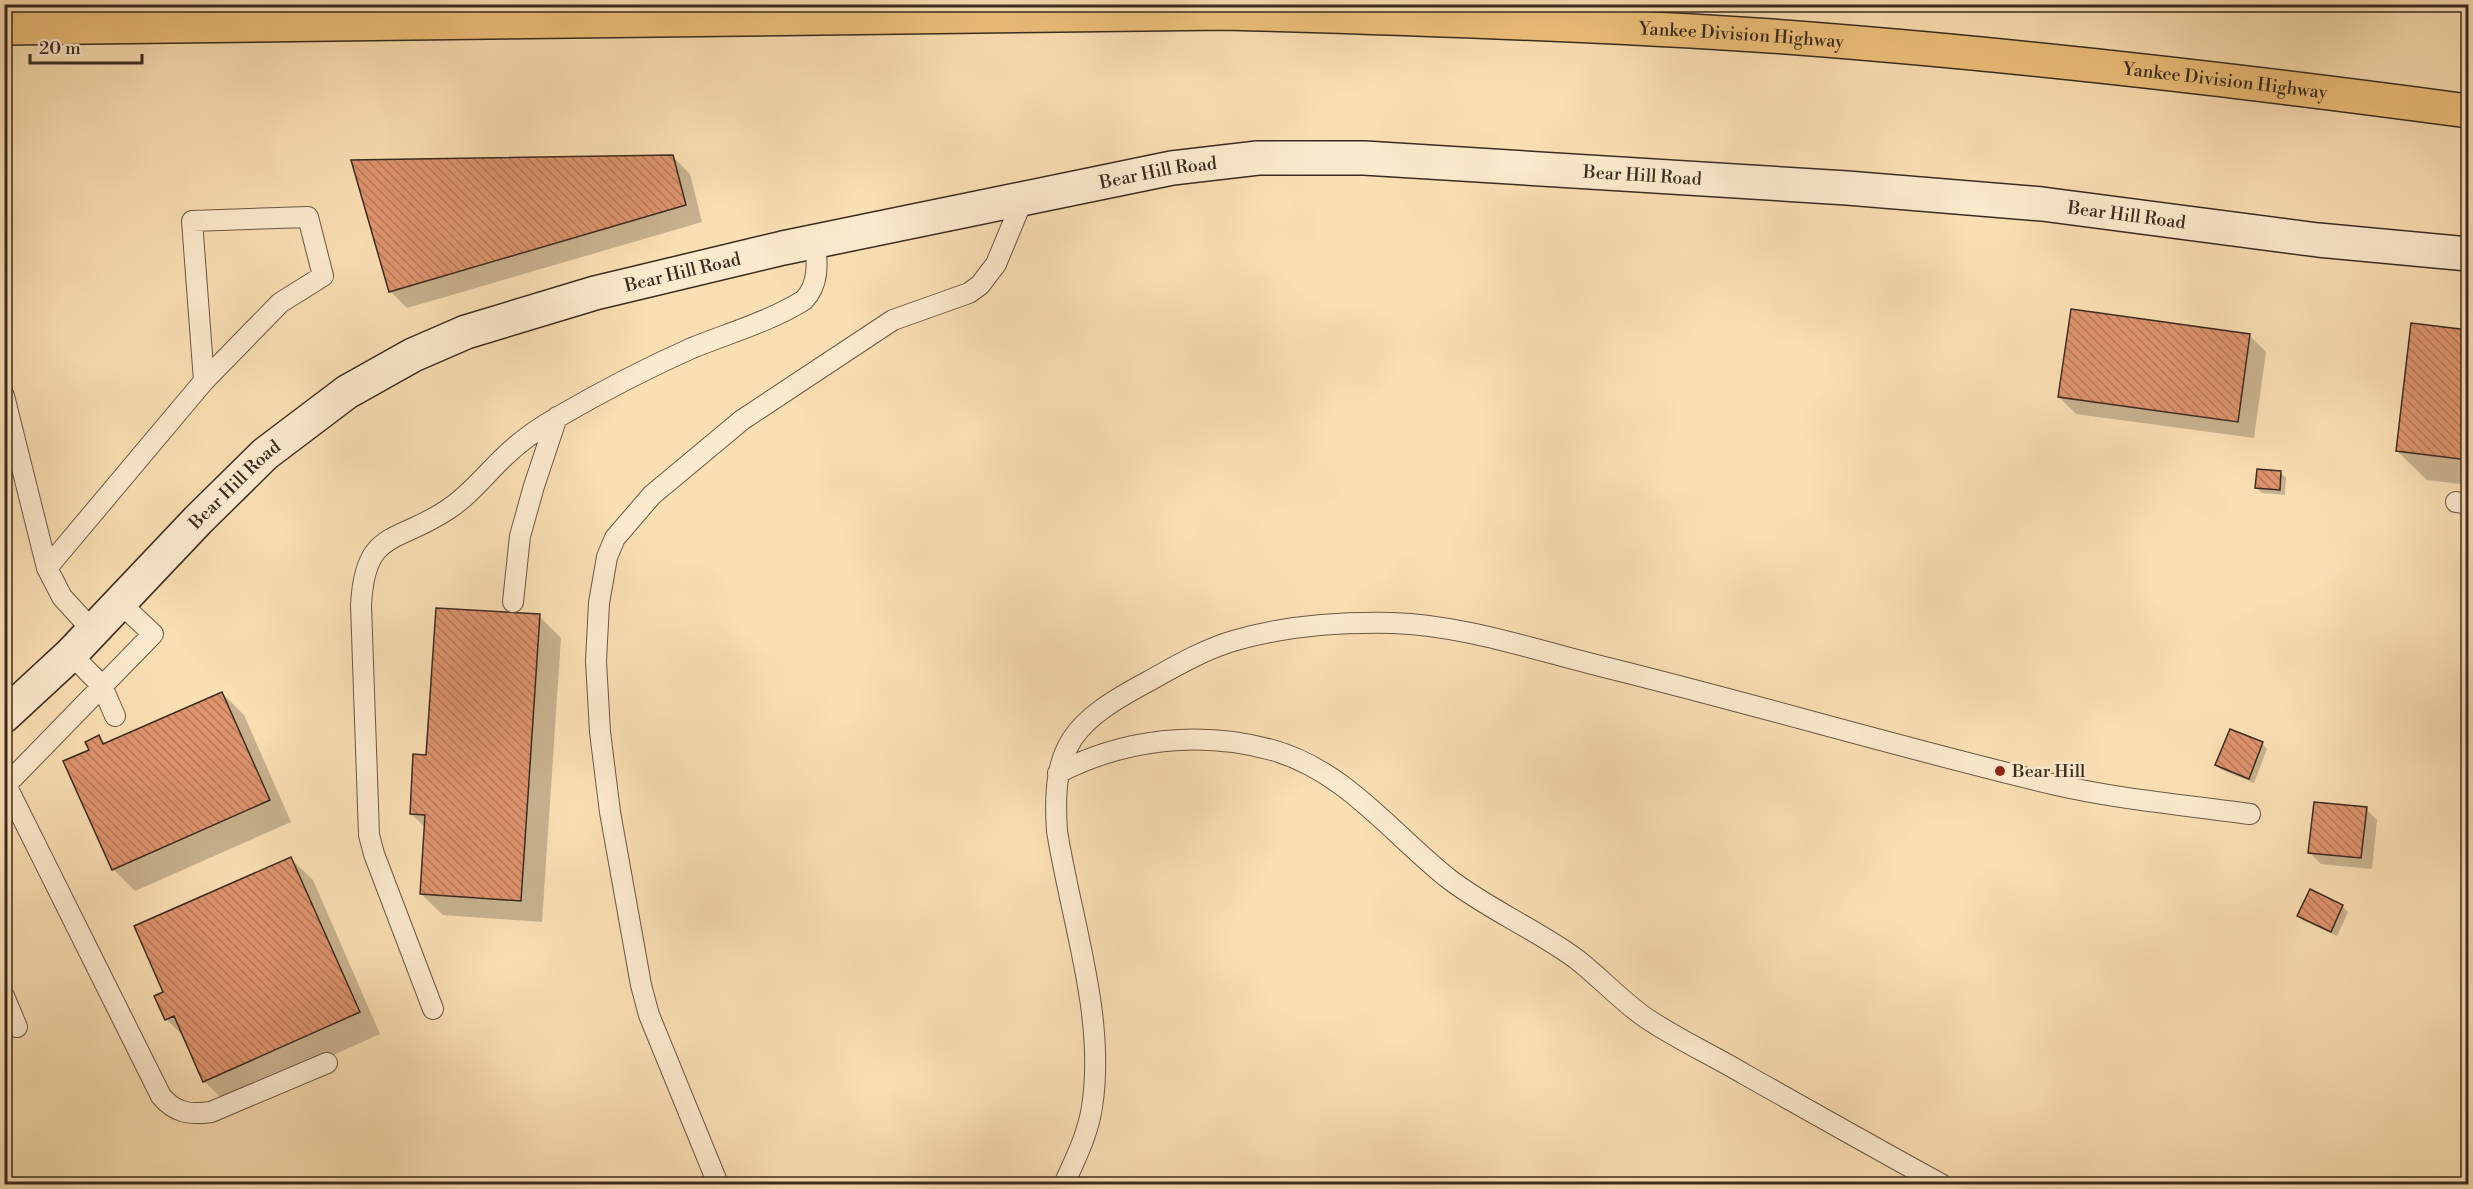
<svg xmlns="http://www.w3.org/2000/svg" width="2473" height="1189" font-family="'Libre Bodoni',serif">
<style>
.shadow{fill:#0003}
.building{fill:url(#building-back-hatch);stroke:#3b2b1f;stroke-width:1.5}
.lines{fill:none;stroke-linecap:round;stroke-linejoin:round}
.lane-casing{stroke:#6b5844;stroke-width:22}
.secondary-casing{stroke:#3b2b1f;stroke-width:36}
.highway-casing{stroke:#3b2b1f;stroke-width:36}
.lane{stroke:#fceace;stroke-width:20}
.secondary{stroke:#fceace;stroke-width:33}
.highway{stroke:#edc07a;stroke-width:33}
.poi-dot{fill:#8f2418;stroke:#fceace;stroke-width:2}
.labels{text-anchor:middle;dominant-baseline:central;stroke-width:4.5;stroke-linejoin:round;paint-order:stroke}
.street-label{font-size:18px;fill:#3b2b1f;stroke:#fceace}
.poi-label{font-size:18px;fill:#3b2b1f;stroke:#fceace;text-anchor:start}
</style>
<defs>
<pattern id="building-back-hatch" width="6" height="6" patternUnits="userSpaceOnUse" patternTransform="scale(1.5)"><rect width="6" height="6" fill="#df946e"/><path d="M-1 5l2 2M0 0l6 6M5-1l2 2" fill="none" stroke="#b6795a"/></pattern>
</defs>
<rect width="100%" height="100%" fill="#fadfb3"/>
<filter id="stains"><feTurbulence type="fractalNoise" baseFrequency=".00333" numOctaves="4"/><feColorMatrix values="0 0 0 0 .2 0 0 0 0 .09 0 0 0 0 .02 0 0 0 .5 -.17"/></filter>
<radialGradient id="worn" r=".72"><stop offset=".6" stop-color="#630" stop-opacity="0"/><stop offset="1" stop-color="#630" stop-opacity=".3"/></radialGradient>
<!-- shadow -->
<path class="shadow" d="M673 157 690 174 702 222 407 308 390 291Z
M2412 325 2468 332V485L2427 480 2397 451Z
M2249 335 2266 352 2254 438 2076 414 2059 397Z
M2281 473 2286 478 2285 495 2262 493 2256 488Z
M539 616 561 638 542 922 443 915 421 894 426 828 411 814 428 756Z
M222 693 244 715 291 822 135 891 113 869 91 751 99 737 107 745Z
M2262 743 2267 749 2254 783 2222 770 2217 765Z
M2366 809 2377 820 2372 869 2321 864 2309 852Z
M291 859 313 880 380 1034 226 1103 204 1081 186 1039 166 1019 165 992Z
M2342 906 2348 912 2337 936 2304 921 2299 916Z
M4 1040 8 1048 4 1050Z
M4 1159 10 1172 4 1174Z"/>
<!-- building -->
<path class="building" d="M673 155 686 205 389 292 351 160Z
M2071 309 2250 334 2238 422 2058 397Z
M2411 323 2468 330V460L2396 451Z
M2257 469 2281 471 2280 490 2255 488Z
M436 608 540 614 521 901 420 894 425 815 410 814 413 754 426 755Z
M222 692 270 800 112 870 63 761 89 750 85 742 99 735 103 744Z
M2230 729 2263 742 2249 779 2215 765Z
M2314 802 2367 807 2361 858 2308 853Z
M291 857 360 1012 203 1082 174 1016 165 1020 154 996 163 992 134 926Z
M2310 889 2343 905 2331 932 2297 916Z"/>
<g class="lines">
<defs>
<path id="lane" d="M4 396 47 568 62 597 93 631
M2456 502 2468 504
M47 568 204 381 280 303 323 276 308 217 192 221 204 381
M513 602 520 536 534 486 557 417
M71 654 102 686 115 716
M1058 773C1124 739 1200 730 1272 750 1345 770 1392 834 1449 879 1488 909 1535 929 1575 958 1600 977 1620 1000 1646 1018 1677 1039 1712 1055 1744 1074 1810 1111 1875 1148 1941 1184
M4 781 161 1096C175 1113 190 1115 211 1112L327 1063
M6 785 153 634 120 603
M4 996 17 1027
M433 1009 374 854 369 835 361 605C365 529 396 544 447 510 469 496 485 475 504 457 520 441 539 428 558 417 601 392 647 368 692 348 729 333 771 321 804 300 820 283 817 262 815 241
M718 1184 649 1015 641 985 610 812 600 732 596 661 599 603 607 557 615 538 652 495 742 420 893 320 969 293 980 285 996 264 1023 199
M1064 1184C1075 1160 1088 1134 1092 1107 1106 1017 1071 920 1057 831 1051 744 1074 721 1149 681 1176 666 1203 650 1233 641 1283 626 1339 622 1392 623 1462 625 1532 649 1600 666 1751 703 1901 748 2052 784 2116 799 2184 805 2250 814"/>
<g id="secondary">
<path id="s1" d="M4 716 71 654 198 520 265 454 347 392 413 355 466 332 595 293 783 248 1172 168 1258 158H1364L1847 188 2042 204 2318 240 2468 254"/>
</g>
<g id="highway">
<path id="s2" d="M4 28 1227 13C1408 18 1590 24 1771 36 2004 53 2237 80 2468 111"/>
</g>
</defs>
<!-- lane casing -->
<use href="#lane" class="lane-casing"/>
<!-- secondary casing -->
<use href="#secondary" class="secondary-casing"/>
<!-- highway casing -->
<use href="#highway" class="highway-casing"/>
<!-- lane -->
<use href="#lane" class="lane"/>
<!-- secondary -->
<use href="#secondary" class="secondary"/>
<!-- highway -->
<use href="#highway" class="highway"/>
</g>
<!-- markers -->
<circle class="poi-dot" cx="2000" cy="771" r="6"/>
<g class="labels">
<!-- street labels -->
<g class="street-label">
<text stroke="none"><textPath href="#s2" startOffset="1738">Yankee Division Highway</textPath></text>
<text stroke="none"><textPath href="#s2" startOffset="2224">Yankee Division Highway</textPath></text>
<text stroke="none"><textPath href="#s1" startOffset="1317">Bear Hill Road</textPath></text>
<text stroke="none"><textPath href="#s1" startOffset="1803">Bear Hill Road</textPath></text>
<text stroke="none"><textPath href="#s1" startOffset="2289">Bear Hill Road</textPath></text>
<text stroke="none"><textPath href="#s1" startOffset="831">Bear Hill Road</textPath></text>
<text stroke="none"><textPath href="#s1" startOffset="327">Bear Hill Road</textPath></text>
</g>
<!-- poi labels -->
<g class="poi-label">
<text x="2012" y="771">Bear Hill</text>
</g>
</g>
<!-- margin -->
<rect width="2473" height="1189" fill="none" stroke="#fadfb3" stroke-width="24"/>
<rect x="6" y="6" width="2461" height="1177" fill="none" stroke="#3b2b1f" stroke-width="3"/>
<rect x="12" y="12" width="2449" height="1165" fill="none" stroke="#3b2b1f" stroke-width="1.5"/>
<!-- scale -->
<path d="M30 54v9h112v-9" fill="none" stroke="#3b2b1f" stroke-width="3"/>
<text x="39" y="54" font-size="18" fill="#3b2b1f" stroke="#fceace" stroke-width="4.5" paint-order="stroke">20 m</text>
<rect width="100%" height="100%" filter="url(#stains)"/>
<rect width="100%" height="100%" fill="url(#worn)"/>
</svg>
